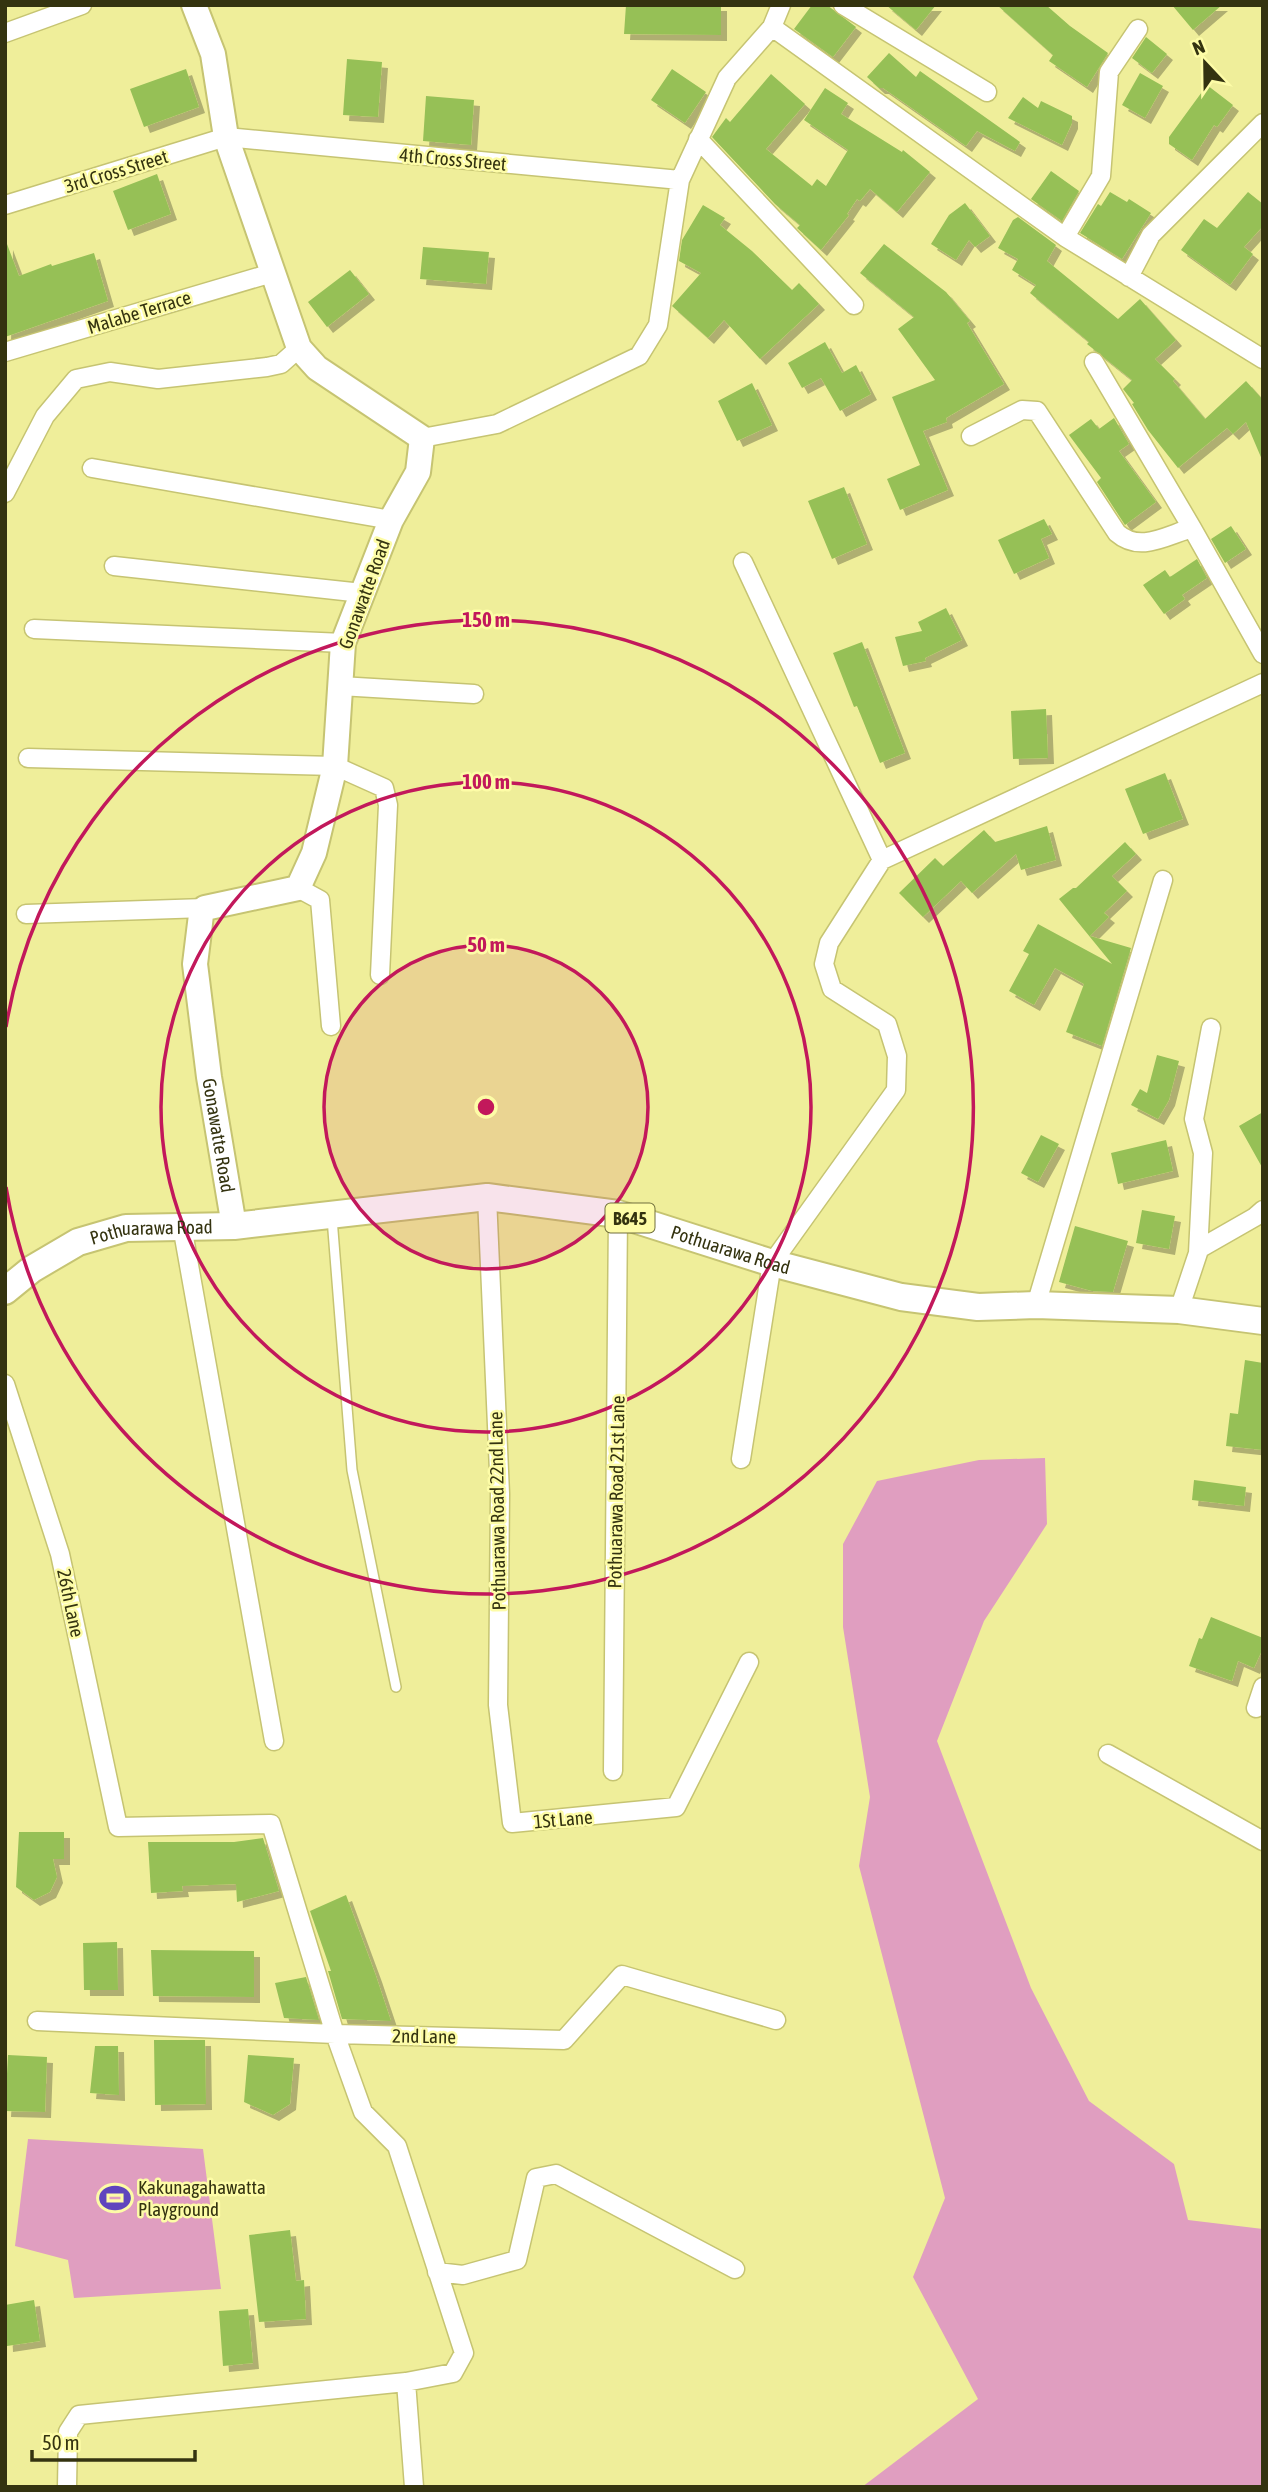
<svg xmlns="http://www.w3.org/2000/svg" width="1268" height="2492" font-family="'Asap Condensed',sans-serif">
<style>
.green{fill:#e09ec0}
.building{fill:#96c057;filter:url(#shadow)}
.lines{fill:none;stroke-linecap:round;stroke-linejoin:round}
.lane-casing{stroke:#c6c472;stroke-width:12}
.street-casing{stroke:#c6c472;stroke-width:21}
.secondary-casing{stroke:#c6c472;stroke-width:28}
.primary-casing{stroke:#c6c472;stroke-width:30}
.lane{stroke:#fff;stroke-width:9}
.street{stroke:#fff;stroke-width:18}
.secondary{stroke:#fff;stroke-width:24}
.primary{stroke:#fff;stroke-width:26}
.ring{fill:none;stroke:#c2185b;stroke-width:3.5}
.labels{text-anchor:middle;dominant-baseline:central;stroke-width:5;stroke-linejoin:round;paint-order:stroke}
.shield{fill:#fdfca7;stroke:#706f3d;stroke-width:2}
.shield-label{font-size:18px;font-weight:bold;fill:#343310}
.street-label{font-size:19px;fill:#343310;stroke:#fdfca7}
.poi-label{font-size:19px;fill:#343310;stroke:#fdfca7;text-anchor:start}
.centre{fill:#c2185b;stroke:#fdfca7;stroke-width:3.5}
.ring-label{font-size:21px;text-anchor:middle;font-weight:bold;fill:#c2185b;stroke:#fdfca7;stroke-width:5;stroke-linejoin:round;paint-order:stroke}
</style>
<defs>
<filter id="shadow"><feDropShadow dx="6" dy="6" stdDeviation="0" flood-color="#0004"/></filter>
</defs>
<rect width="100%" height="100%" fill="#efee9a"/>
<!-- green -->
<path class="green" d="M1045 1458 1047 1524 984 1621 937 1741 1031 1988 1089 2101 1174 2164 1188 2220 1263 2229V2487H862L978 2399 913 2277 945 2198 859 1866 870 1797 843 1627V1544L877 1481 979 1460Z
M28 2139 203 2149 221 2289 74 2298 68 2260 15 2246Z"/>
<!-- building -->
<path class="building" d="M626 5H721V35L624 34Z
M812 5H827L856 27 833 57 794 29Z
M886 5H936L916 30Z
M997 5H1046L1070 26 1108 53 1087 87 1049 61 1053 55Z
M1172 5H1222L1193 30Z
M1146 37 1167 54 1152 73 1132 58Z
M889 53 916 77 920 71 1020 142 1015 151 977 131 966 146 883 88H879L867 77Z
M347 59 382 62 378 117 343 115Z
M186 69 199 107 144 127 130 89Z
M672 69 706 92 685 123 651 100Z
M1140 73 1163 86 1145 118 1122 105Z
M771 74 805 104 766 149 812 186 817 179 826 186 848 150 804 120 825 88 848 103 841 114 902 152 903 150 930 172 897 212 870 189 860 201 857 199 847 214 849 215 821 250 797 228 800 225 775 204 712 137 726 118 730 122Z
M1207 85 1233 105 1217 127 1214 125 1192 160 1169 144V137Z
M426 96 474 100 471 145 423 141Z
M1023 97 1038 108 1041 101 1072 116V123L1062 145 1008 118Z
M1051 171 1079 191 1062 221 1031 199Z
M157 174 171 214 128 230 113 191Z
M1110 192 1127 202 1129 199 1151 213 1122 259 1080 233 1098 204 1101 206Z
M1248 192 1263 204V226L1244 247 1253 254 1230 285 1181 250 1204 219 1217 228Z
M965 203 990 236 975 247 969 240 956 260 931 244 949 215Z
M703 205 725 218 720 225 752 251 792 290 799 283 819 304 760 359 724 320 708 338 672 306 701 273 679 261 682 240Z
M1018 217 1056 245 1047 261 1118 319 1140 299 1176 340 1155 359 1175 379 1173 381 1205 419 1246 381 1263 400V462L1246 422 1233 434 1227 428 1178 468 1148 430 1132 404 1134 403 1123 389 1132 380 1087 344 1089 342 1030 293 1036 285 1012 270 1018 259 998 248 1013 220Z
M7 244 19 276 51 264 52 266 94 253 108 301 5 337Z
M884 244 946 292 970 321 967 323 1004 384 946 418 947 422 923 431 948 490 900 510 887 479 920 465 892 397 935 380 898 329 914 317 860 273Z
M423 247 489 252 486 284 420 279Z
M350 270 369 294 327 327 308 302Z
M825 342 842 373 856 365 871 394 840 411 821 378 802 388 788 363Z
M752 383 772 425 737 441 718 401Z
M1114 418 1129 444 1119 451 1156 502 1125 525 1097 482 1101 478 1069 435 1091 419 1099 429Z
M844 487 867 544 832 559 808 501Z
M1044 519 1052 534 1041 539 1049 558 1014 574 998 540Z
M1231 526 1246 549 1225 563 1211 539Z
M1197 559 1207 578 1182 595 1185 599 1164 614 1143 585 1165 570 1170 577Z
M946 608 962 640 925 658 926 661 903 666 895 637 922 631 918 622Z
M862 642 905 753 880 763 857 706 854 707 833 653Z
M1046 709 1048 758 1013 759 1011 711Z
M1165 773 1183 819 1143 834 1125 789Z
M1047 826 1056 860 1021 870 1016 854 972 893 961 881 923 917 899 893 935 858 943 866 984 830 995 842Z
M1125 842 1136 854 1112 876 1127 891 1104 913 1109 917 1090 936 1131 948 1102 1046 1066 1032 1084 984 1055 968 1034 1005 1009 991 1029 954 1023 951 1038 924 1112 964 1059 899 1073 888H1076Z
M1157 1055 1179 1061 1169 1100 1158 1119 1131 1105 1140 1089 1147 1093Z
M1263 1112V1169L1239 1126Z
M1041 1135 1059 1144 1038 1182 1021 1173Z
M1166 1140 1173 1171 1118 1184 1111 1153Z
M1142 1210 1175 1216 1169 1249 1136 1243Z
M1075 1226 1128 1241 1113 1292 1092 1291 1059 1282Z
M1245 1360 1263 1363V1450L1226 1446 1230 1413 1238 1414Z
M1194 1480 1246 1487 1244 1506 1192 1500Z
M1211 1617 1263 1638V1648L1254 1668 1238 1661 1232 1681 1189 1666 1199 1638 1202 1639Z
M19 1832H64V1859H53L57 1877 50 1892 34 1900 16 1887Z
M263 1838 279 1891 237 1902 236 1884 182 1886 183 1891 151 1893 148 1842H234Z
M346 1895 376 1976 391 2021 342 2019 328 1971H331L310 1911Z
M117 1942 118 1990H84L83 1943Z
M151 1950 254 1951V1997L153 1996Z
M306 1977 319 2020 284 2018 275 1983Z
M154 2040H205L206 2104 155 2105Z
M95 2046H118L119 2095 90 2093Z
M8 2055 47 2057 45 2112 5 2111Z
M248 2055 294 2058 290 2104 273 2115 244 2102Z
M290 2230 296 2281 304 2280 306 2319 259 2322 249 2235Z
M34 2300 40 2341 7 2346 5 2305Z
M248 2309 253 2363 223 2366 219 2311Z"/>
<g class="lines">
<defs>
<path id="lane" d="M332 1218 352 1470 396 1687"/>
<path id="street" d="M843 5 987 92
M772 27 1065 237 1263 359
M5 33 82 5
M698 139 854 305
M5 205 226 137 680 180
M1065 237 1101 176 1109 72 1138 29
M1129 277 1151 235 1263 123
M5 352 272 273
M1094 362 1192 528 1263 654
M971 436 1022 410 1037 411 1117 533C1140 553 1165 536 1192 528
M422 438 497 424 639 356 658 325 680 180 727 78 772 27 781 5
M92 468 391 520
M5 493 45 416 76 379 110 372 158 379 267 367 281 364 299 348
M743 562 882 860 1263 683
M114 566 362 593
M34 629 343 643
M340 686 474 694
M28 758 335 766 384 788 388 805 380 975
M298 888 320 900 331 1026
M26 914 205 908
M487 1197 500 1494 498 1705 512 1823 676 1807 749 1662
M182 1226 274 1741
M1199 1249 1255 1217 1263 1210
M1036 1305 1163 880
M1179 1310 1198 1253 1203 1153 1194 1119 1211 1028
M5 1384 60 1554 118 1827 271 1824 335 2034 363 2112 397 2146 464 2353 453 2373 406 2382 79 2415 68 2432 67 2487
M741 1459 772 1263 896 1090 897 1056 887 1024 832 989 824 964 829 943 882 860
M1256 1708 1263 1687
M1108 1754 1263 1841
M613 1771 618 1214
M37 2021 335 2034 564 2040 622 1975 776 2020
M437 2272 463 2275 517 2260 536 2178 556 2174 735 2269
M406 2382 414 2487"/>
<g id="secondary">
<path id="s1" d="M194 5 213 54 226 137 299 348 317 368 422 438 418 472 391 520 343 643 335 766 314 853 298 888 205 908 201 915 195 964 209 1077 234 1226"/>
</g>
<g id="primary">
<path id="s2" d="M5 1291 32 1269 78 1242 126 1228 234 1226 487 1197 618 1214 772 1263 901 1297 978 1307 1036 1305 1179 1310 1263 1321"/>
</g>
</defs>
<!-- lane casing -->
<use href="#lane" class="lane-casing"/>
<!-- street casing -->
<use href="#street" class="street-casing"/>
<!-- secondary casing -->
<use href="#secondary" class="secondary-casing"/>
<!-- primary casing -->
<use href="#primary" class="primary-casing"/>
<!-- lane -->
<use href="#lane" class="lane"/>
<!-- street -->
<use href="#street" class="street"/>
<!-- secondary -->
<use href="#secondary" class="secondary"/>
<!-- primary -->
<use href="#primary" class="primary"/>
</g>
<!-- distance rings -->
<circle cx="486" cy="1107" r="162" fill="#c2185b" fill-opacity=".12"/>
<g class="ring">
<circle cx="486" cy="1107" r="162"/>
<circle cx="486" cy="1107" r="325"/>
<path d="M6 1027A487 487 0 1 1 6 1187"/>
</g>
<!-- icons -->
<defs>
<symbol id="stadium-bare" viewBox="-9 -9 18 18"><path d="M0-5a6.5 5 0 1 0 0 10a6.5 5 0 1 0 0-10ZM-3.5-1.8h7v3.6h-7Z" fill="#5f45be" stroke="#fdfca7" stroke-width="2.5" paint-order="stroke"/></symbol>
</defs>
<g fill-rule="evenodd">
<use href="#stadium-bare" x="93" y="2176" width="44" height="44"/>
</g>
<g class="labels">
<!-- shield labels -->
<rect class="shield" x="605.5" y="1203.5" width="49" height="29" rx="5"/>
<g class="shield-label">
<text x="630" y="1218">B645</text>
</g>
<!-- street labels -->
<g class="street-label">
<text transform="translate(453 159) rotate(5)">4th Cross Street</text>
<text transform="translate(116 171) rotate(-17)">3rd Cross Street</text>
<text transform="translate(139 312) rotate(-17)">Malabe Terrace</text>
<text transform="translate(364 594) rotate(-70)">Gonawatte Road</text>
<text stroke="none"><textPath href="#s1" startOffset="1311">Gonawatte Road</textPath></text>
<text stroke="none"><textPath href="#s2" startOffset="163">Pothuarawa Road</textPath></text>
<text stroke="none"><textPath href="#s2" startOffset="751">Pothuarawa Road</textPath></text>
<text transform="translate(616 1492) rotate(-89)">Pothuarawa Road 21st Lane</text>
<text transform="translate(497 1511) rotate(-91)">Pothuarawa Road 22nd Lane</text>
<text transform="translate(71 1603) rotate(78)">26th Lane</text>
<text transform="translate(563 1819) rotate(-5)">1St Lane</text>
<text transform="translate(424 2036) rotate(1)">2nd Lane</text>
</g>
<!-- poi labels -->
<g class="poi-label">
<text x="138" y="2187">Kakunagahawatta<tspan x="138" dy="22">Playground</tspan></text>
</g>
</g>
<circle cx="486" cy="1107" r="10" class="centre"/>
<g class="ring-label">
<text x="486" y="627">150 m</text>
<text x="486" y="789">100 m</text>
<text x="486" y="952">50 m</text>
</g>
<!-- border -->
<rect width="1268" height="2492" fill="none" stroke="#343310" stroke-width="14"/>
<!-- north arrow -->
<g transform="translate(1205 63) rotate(338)" stroke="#fdfca7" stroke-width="5" paint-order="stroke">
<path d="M0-5L12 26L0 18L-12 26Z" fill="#343310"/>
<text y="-10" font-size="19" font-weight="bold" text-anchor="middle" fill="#343310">N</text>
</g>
<!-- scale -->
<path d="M32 2450v10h163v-10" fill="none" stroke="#343310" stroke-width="3.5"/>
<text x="42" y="2450" font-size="21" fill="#343310" stroke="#fdfca7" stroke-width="5" paint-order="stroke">50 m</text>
</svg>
